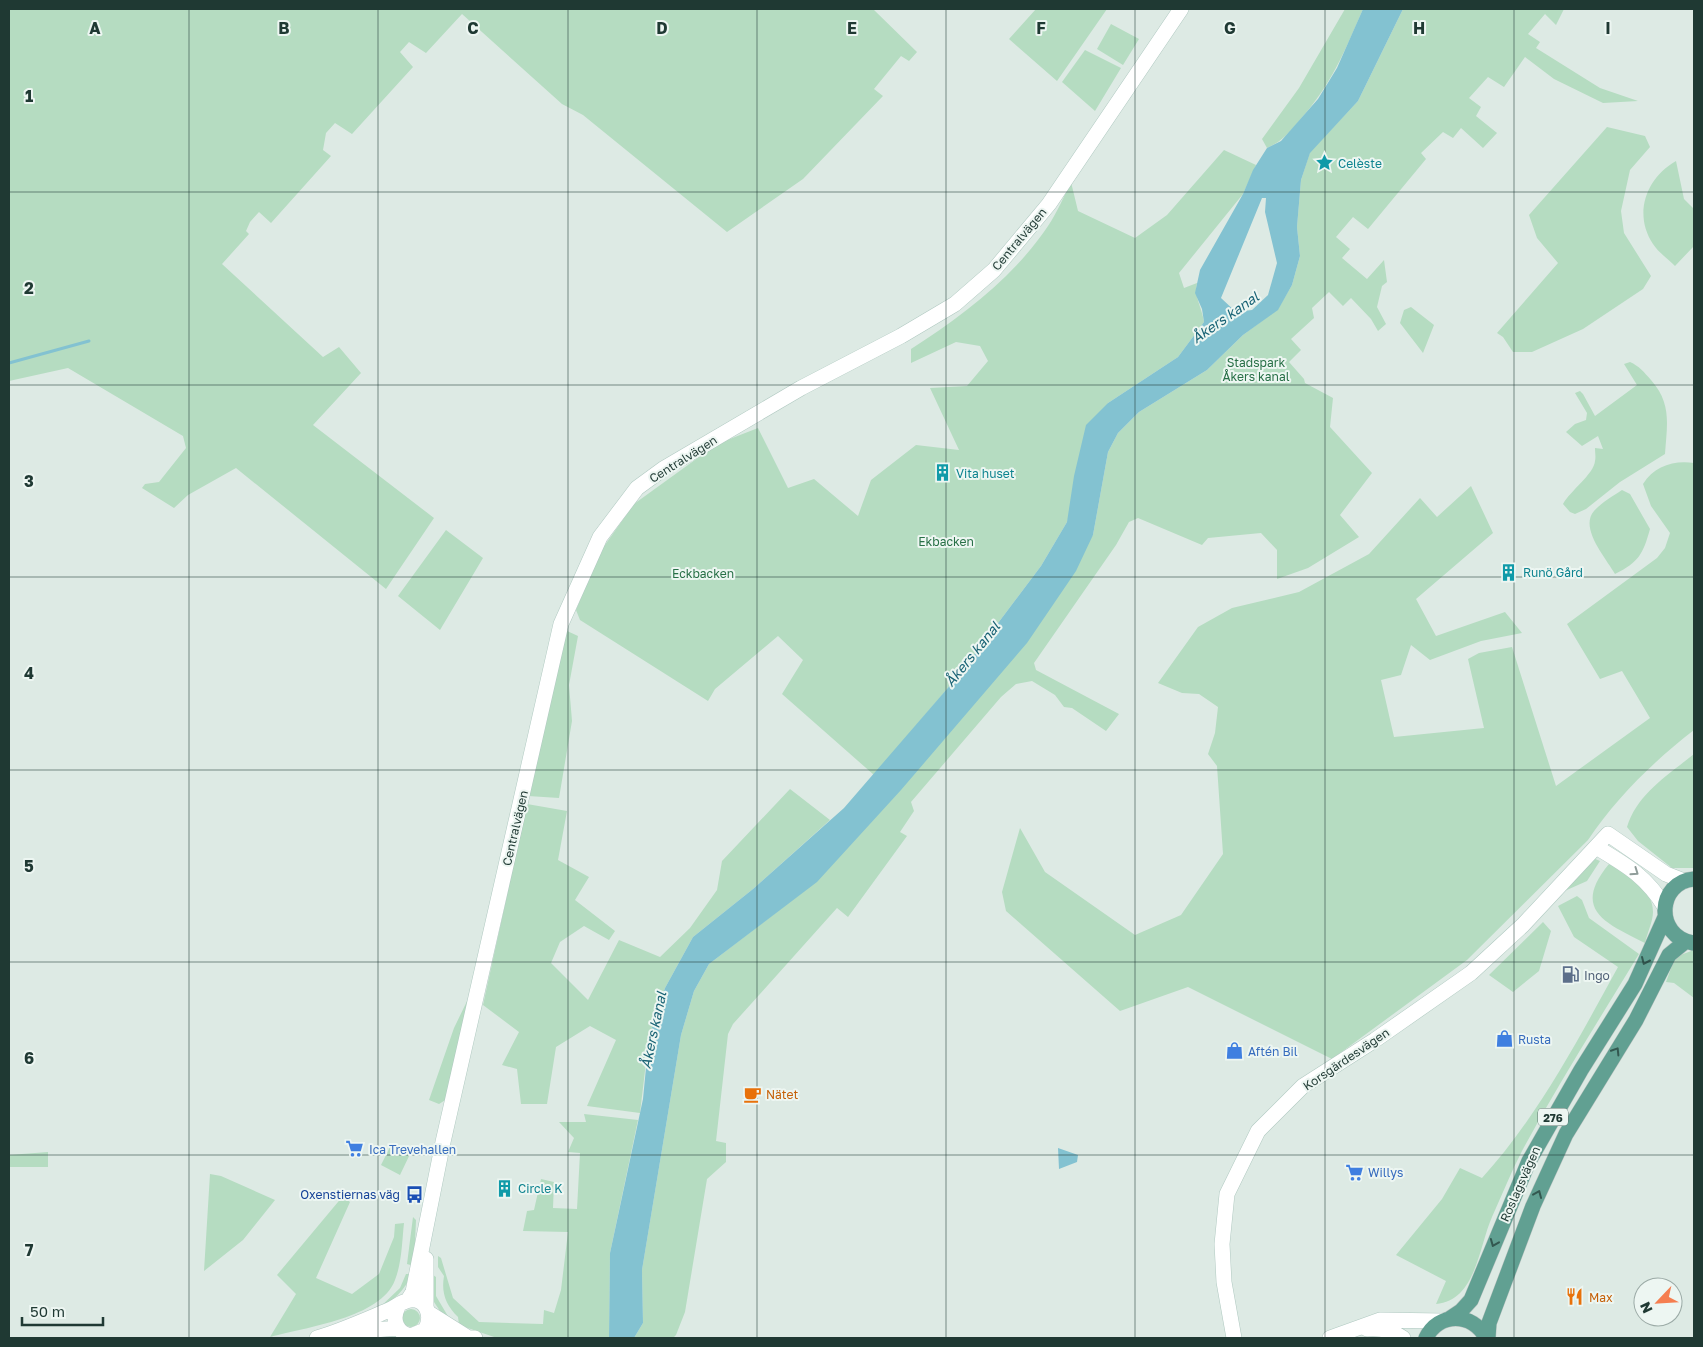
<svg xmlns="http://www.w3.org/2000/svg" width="1703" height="1347" font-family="'Golos Text',sans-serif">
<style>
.green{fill:#b5dcc1}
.water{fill:#83c2d1;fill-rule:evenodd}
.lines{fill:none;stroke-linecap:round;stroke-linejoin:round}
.stream{stroke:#83c2d1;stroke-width:3}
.secondary-casing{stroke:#b0c9c1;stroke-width:16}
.primary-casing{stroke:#bcc4c2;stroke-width:16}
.secondary{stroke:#fff;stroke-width:15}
.primary{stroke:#61a092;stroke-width:15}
.oneway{stroke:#8f9c99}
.oneway2{stroke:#335850}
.grid{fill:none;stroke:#1f3933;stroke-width:1;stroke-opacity:0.55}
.labels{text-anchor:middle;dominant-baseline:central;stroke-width:4;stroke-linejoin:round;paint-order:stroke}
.shield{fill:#edf6f2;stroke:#5d726c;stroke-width:1}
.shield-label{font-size:11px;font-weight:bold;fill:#1f3933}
.culture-label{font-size:12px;fill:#0d838f;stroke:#edf6f2;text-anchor:start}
.street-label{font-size:12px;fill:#1f3933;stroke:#edf6f2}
.park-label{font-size:12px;fill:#287047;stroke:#edf6f2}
.service-label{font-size:12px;fill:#4e5e75;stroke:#edf6f2;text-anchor:start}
.shop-label{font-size:12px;fill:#366cbe;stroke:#edf6f2;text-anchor:start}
.food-label{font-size:12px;fill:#c56008;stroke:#edf6f2;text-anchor:start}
.transit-label{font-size:12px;fill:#164399;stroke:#edf6f2;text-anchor:end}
.water-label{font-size:14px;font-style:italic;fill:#196375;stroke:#edf6f2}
.grid-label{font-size:16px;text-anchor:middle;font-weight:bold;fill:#1f3933;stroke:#edf6f2;stroke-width:4;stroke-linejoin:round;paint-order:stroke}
</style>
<rect width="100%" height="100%" fill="#ddeae4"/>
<!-- green -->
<path class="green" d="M9 9H873L917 52 909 61 901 56 874 89 883 96 803 179 727 232 583 115 562 104 462 14 426 53 409 42 400 52 413 67 352 134 335 123 326 133 323 150 331 156 271 223 259 212 250 222 246 231 249 234 222 264 323 357 339 347 361 373 313 425 434 518 386 589 236 468 188 495 174 508 142 488 145 484 159 482 186 448 183 436 68 368 9 381Z
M1036 9H1107L1057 81 1009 39Z
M1345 9H1363C1344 53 1331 85 1299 121 1289 133 1281 142 1267 148L1262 139 1299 88Z
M1403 9H1564L1556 25 1545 14 1528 34 1540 42 1536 48 1600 88 1638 101 1603 103 1554 79 1525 57 1504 87 1488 77 1469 98 1481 107 1476 116 1497 133 1483 148 1461 128 1453 138 1443 132 1421 153 1426 159 1368 229 1353 217 1336 237 1350 249 1342 258 1367 279 1384 260 1387 282 1382 286 1377 307 1386 324 1378 331 1371 319 1351 298 1343 306 1329 292 1312 308 1314 318 1291 339 1301 350 1289 362 1304 379 1305 383 1333 398 1330 427 1372 473 1340 515 1359 537 1308 568 1277 579V550L1261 533 1208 538 1202 545 1138 518 1129 522 1116 545 1034 663 1036 670 1119 714 1106 731 1072 708 1064 707 1055 695 1032 681 1016 684 1001 697 911 802 914 811 900 832 907 836 848 917 837 908 733 1024 728 1034 716 1141 726 1143V1162L707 1179 685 1312 676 1335 673 1338H634L643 1323 642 1270 681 1035 694 991 709 964 817 881 1093 535 1108 452 1118 433 1139 412 1207 370 1243 335 1278 309 1292 285 1300 256 1297 227 1301 180 1310 152 1358 101Z
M1111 24 1139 39 1123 65 1097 49Z
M1085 50 1121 68 1095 111 1062 82Z
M1607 127 1645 136 1650 147 1630 170 1621 211 1624 233 1651 276 1643 289 1583 329 1532 352H1513L1503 337 1497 333 1558 263 1537 238 1529 215Z
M1224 150 1256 165 1243 194 1179 273 1184 288 1197 283C1194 297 1202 308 1204 322L1178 357 1108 403 1067 522 1041 566 959 675 874 775 782 694 803 660 778 636 715 689 708 701 580 620 576 610 600 552 634 504 717 444 758 428 788 488 814 479 858 516 871 480 916 445 959 450 930 388 967 386 988 361 980 346 956 342 911 363V349C962 316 1014 277 1048 226 1057 213 1064 196 1071 182L1078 211 1135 238 1167 215Z
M1676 161 1684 199 1694 209V246L1675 266C1668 259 1658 252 1653 244 1633 214 1646 178 1676 161Z
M1411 307 1434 325 1423 353 1400 323 1404 310Z
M1630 362C1639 366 1644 372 1651 380 1672 404 1667 424 1665 454L1620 482 1586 509 1575 514 1570 512 1563 504C1570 491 1594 474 1595 461 1596 457 1595 453 1595 448L1603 449 1598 436 1582 446 1566 432 1575 424 1586 420 1587 413 1575 393 1580 391 1583 394 1595 416 1637 385 1624 364Z
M1694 463V730C1654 761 1616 798 1588 840L1467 960 1332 1059 1188 987 1120 1011 1006 911 1002 892 1020 828 1045 872 1135 935 1181 915 1223 854 1217 766 1208 754 1215 733 1218 707 1199 694 1182 693 1158 683 1198 627 1232 608 1299 592 1369 554 1420 498 1437 517 1471 486 1493 533 1416 599 1436 636 1505 612 1522 633 1481 641 1430 660 1411 645 1401 675 1381 680 1394 737 1484 728 1468 659 1479 653 1512 647 1556 786 1650 718 1622 671 1600 679 1567 624 1657 558 1665 548 1670 533 1651 506 1643 484C1654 466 1674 460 1694 463Z
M1622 490 1630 494 1650 529C1643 554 1639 562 1615 574 1606 558 1579 528 1594 511 1601 503 1613 496 1622 490Z
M446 530 483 558 440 630 398 596Z
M565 630 578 636 569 685 572 721 559 798 528 796Z
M1694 754V868H1672L1638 841 1627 827C1637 794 1668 775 1694 754Z
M790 789 830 820 753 889 693 937 665 988 649 1037 640 1113 587 1106 616 1040 590 1026 556 1047 547 1104H521L517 1069 502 1065 519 1032 483 1005 527 804 567 811 558 860 589 877 575 900 615 931 609 940 584 926 560 942 551 963 588 1000 619 940 660 957 690 928 717 890 722 861Z
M1593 858 1600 861 1587 881 1560 893Z
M1609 864C1628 873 1653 888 1653 912 1653 921 1647 934 1645 943 1606 923 1571 910 1609 864Z
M1577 896 1582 900 1589 918 1639 954C1599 1020 1558 1084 1522 1151 1511 1172 1502 1195 1492 1217 1479 1246 1476 1301 1436 1304L1446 1281 1396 1255 1442 1199 1460 1168 1482 1178C1537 1118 1579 1038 1618 967L1574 937 1558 906Z
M1543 922 1551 931 1539 971 1513 992 1489 975Z
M1694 950V998L1674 983 1666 982 1675 957Z
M471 993 447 1099 439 1104 429 1100 454 1028Z
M584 1114 638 1120 610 1253 609 1338H497L459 1325 458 1317C446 1305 441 1293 444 1276L438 1267V1256L441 1258 453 1298 479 1322 543 1324 544 1310 554 1313 561 1290 568 1232 523 1231 527 1211 534 1210 541 1179 554 1182 553 1208 577 1209 580 1153 568 1152 574 1138 559 1122H586Z
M392 1143 411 1152 400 1175 381 1165Z
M48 1152V1167H9V1155Z
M210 1174 221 1176 275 1200 243 1240 204 1271Z
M343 1196 350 1202 316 1278 352 1294 379 1274 394 1237 395 1224 404 1223C402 1241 402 1262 395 1280 381 1318 306 1327 270 1337L296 1294 277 1275Z
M413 1217 416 1220 414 1266 407 1264Z
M406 1274H411C406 1290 392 1302 377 1310L400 1288Z
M433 1275 436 1277V1296L449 1318 446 1320 434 1302Z
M402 1318a9 9 0 1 1 18 0a9 9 0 1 1-18 0Z"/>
<!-- water -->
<path class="water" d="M1363 9H1403L1358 101 1310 153 1301 180 1297 227 1300 256 1292 285 1278 310 1243 335 1207 370 1139 412 1118 433 1108 452 1093 535 1076 571 1027 643 901 790 817 882 709 964 694 991 681 1035 642 1270 643 1323 634 1338H609L610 1253 643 1099 649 1037 665 988 693 937 753 889 844 808 959 675 1041 566 1067 522 1074 476 1086 425 1108 403 1178 357 1204 322 1202 309 1195 293 1200 270 1243 194 1253 170 1267 148 1281 141 1318 99 1337 68ZM1262 198H1266L1265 212 1277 263 1268 295 1252 310 1236 312 1221 298Z
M1058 1148 1078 1155 1077 1162 1059 1169Z"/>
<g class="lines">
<!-- stream -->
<path class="stream" d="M9 363 89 341"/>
<defs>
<path id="secondary" d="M1596 847C1626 865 1646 876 1665 907
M426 1259V1307
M408 1300 413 1292 443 1142 561 624 600 537 637 488 663 469 801 388 901 336 955 304 994 270 1049 204 1181 9
M429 1313 467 1337
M1367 1329C1380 1328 1392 1330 1403 1338
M425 1330 450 1337 475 1338
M350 1332 398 1328
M317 1338C341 1331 365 1320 389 1310 396 1307 402 1301 410 1300 427 1298 433 1317 425 1330L411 1336C397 1333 391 1320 398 1307
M1234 1338 1224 1282 1222 1244 1227 1194 1258 1131 1303 1086 1375 1040 1471 973 1523 925 1608 834 1666 874 1684 881
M1330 1338 1380 1320 1442 1321"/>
<path id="primary" d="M1693 943C1654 936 1657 882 1694 879
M1449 1319 1461 1311 1471 1300 1529 1161 1581 1070 1635 984 1665 917
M1426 1338C1438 1312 1473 1312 1486 1338
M1488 1338 1489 1323 1533 1206 1566 1134 1636 1020 1669 955 1686 941"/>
</defs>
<!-- secondary casing -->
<use href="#secondary" class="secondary-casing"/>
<!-- primary casing -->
<use href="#primary" class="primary-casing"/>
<!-- secondary -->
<use href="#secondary" class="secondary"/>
<!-- primary -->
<use href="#primary" class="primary"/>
</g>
<!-- one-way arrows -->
<defs><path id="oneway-chevron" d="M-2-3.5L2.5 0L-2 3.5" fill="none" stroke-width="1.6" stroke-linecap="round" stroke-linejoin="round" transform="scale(1.25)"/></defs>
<use class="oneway" href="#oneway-chevron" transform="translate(1635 872) rotate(35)"/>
<g class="oneway2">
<use href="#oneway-chevron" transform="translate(1645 961) rotate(114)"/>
<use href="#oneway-chevron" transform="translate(1616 1051) rotate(-58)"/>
<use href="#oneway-chevron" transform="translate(1538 1194) rotate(-67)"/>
<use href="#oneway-chevron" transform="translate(1494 1243) rotate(112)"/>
</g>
<!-- grid -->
<path class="grid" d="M189 9V1338M378 9V1338M568 9V1338M757 9V1338M946 9V1338M1135 9V1338M1325 9V1338M1514 9V1338M9 192H1694M9 385H1694M9 577H1694M9 770H1694M9 962H1694M9 1155H1694"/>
<!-- icons -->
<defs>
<symbol id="sight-bare" viewBox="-9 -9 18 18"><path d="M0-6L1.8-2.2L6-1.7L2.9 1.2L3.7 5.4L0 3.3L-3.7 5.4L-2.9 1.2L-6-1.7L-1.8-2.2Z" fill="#0f9aa8" stroke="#edf6f2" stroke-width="2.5" paint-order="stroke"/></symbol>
<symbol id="building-bare" viewBox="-9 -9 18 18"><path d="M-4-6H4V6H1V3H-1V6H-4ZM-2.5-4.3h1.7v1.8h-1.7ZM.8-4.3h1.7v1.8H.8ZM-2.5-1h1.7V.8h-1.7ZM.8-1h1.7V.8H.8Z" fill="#0f9aa8" stroke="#edf6f2" stroke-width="2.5" paint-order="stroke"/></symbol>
<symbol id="fuel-bare" viewBox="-9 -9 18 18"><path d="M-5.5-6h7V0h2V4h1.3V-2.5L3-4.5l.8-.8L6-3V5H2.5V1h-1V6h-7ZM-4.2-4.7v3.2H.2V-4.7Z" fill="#5c6f8a" stroke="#edf6f2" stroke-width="2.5" paint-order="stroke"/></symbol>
<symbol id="shop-bare" viewBox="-9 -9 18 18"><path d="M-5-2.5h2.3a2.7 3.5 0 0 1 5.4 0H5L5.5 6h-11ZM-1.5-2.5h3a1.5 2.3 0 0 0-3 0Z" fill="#3f7fe0" stroke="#edf6f2" stroke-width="2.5" paint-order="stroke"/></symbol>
<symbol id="cafe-bare" viewBox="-9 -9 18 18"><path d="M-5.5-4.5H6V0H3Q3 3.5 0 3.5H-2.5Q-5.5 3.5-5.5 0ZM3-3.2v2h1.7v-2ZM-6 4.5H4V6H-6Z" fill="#e8710a" stroke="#edf6f2" stroke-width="2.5" paint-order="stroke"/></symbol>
<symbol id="supermarket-bare" viewBox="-9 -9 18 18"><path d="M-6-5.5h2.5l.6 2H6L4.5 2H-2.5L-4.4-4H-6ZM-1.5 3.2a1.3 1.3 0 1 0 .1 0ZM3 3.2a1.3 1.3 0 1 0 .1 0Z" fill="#3f7fe0" stroke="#edf6f2" stroke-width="2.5" paint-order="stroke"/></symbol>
<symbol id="bus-bare" viewBox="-9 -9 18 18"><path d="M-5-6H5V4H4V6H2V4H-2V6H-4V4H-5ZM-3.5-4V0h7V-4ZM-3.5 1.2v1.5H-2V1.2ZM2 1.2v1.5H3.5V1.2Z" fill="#1a4fb4" stroke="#edf6f2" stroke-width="2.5" paint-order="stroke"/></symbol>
<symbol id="restaurant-bare" viewBox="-9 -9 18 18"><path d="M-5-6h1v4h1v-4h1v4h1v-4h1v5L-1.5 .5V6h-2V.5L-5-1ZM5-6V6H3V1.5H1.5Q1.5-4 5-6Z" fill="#e8710a" stroke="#edf6f2" stroke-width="2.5" paint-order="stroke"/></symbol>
</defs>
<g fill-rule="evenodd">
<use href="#sight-bare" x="1312" y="150" width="25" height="25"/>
<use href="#building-bare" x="930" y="460" width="25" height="25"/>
<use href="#building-bare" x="1496" y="560" width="25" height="25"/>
<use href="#fuel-bare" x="1558" y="962" width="25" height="25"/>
<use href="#shop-bare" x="1492" y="1026" width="25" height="25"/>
<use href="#shop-bare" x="1222" y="1038" width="25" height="25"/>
<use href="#cafe-bare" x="740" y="1082" width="25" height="25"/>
<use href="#supermarket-bare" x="342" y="1136" width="25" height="25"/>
<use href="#supermarket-bare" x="1342" y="1160" width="25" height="25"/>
<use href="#building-bare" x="492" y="1176" width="25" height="25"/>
<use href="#bus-bare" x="402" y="1182" width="25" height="25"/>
<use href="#restaurant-bare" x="1562" y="1284" width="25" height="25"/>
</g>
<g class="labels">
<!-- shield labels -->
<rect class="shield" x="1538" y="1108.5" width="30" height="17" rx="4"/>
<g class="shield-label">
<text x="1553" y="1117">276</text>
</g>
<!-- culture labels -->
<g class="culture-label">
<text x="1338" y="163">Celèste</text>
<text x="956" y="473">Vita huset</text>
<text x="1523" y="572">Runö Gård</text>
<text x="518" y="1188">Circle K</text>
</g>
<!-- street labels -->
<g class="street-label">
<text transform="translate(1019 239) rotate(-50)">Centralvägen</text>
<text transform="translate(683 459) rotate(-32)">Centralvägen</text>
<text transform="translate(515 828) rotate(-77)">Centralvägen</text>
<text transform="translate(1346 1059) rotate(-34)">Korsgärdesvägen</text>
<text transform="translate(1520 1184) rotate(-66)">Roslagsvägen</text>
</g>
<!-- park labels -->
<g class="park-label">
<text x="1256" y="362">Stadspark<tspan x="1256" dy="14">Åkers kanal</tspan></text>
<text x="946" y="541">Ekbacken</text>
<text x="703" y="573">Eckbacken</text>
</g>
<!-- service labels -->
<g class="service-label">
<text x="1584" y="975">Ingo</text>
</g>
<!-- shop labels -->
<g class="shop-label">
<text x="1518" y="1039">Rusta</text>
<text x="1248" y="1051">Aftén Bil</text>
<text x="369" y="1149">Ica Trevehallen</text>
<text x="1368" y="1172">Willys</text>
</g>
<!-- food labels -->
<g class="food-label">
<text x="766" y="1094">Nätet</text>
<text x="1589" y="1297">Max</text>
</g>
<!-- transit labels -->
<g class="transit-label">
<text x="400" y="1194">Oxenstiernas väg</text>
</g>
<!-- water labels -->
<g class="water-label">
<text transform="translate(1225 317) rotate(-35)">Åkers kanal</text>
<text transform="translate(972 654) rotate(-51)">Åkers kanal</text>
<text transform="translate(653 1030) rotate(-78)">Åkers kanal</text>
</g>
</g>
<g class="grid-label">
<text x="95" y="34">A</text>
<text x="284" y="34">B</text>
<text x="473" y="34">C</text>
<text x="662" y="34">D</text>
<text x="852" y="34">E</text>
<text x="1041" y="34">F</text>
<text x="1230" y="34">G</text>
<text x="1419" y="34">H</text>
<text x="1608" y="34">I</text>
<text x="29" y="102">1</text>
<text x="29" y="294">2</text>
<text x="29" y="487">3</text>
<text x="29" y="679">4</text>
<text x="29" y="872">5</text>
<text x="29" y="1064">6</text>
<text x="29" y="1256">7</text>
</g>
<!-- border -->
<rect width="1703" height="1347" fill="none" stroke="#1f3933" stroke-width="20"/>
<!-- north arrow -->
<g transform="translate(1658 1302) rotate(245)"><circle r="24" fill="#edf6f2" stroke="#9baaa6"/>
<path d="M0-4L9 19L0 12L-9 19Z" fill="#f57e50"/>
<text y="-8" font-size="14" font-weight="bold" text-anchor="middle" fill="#1f3933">N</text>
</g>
<!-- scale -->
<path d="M22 1317v8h81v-8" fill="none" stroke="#1f3933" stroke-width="2.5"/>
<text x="30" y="1317" font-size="15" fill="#1f3933" stroke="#edf6f2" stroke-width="4" paint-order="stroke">50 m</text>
</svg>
